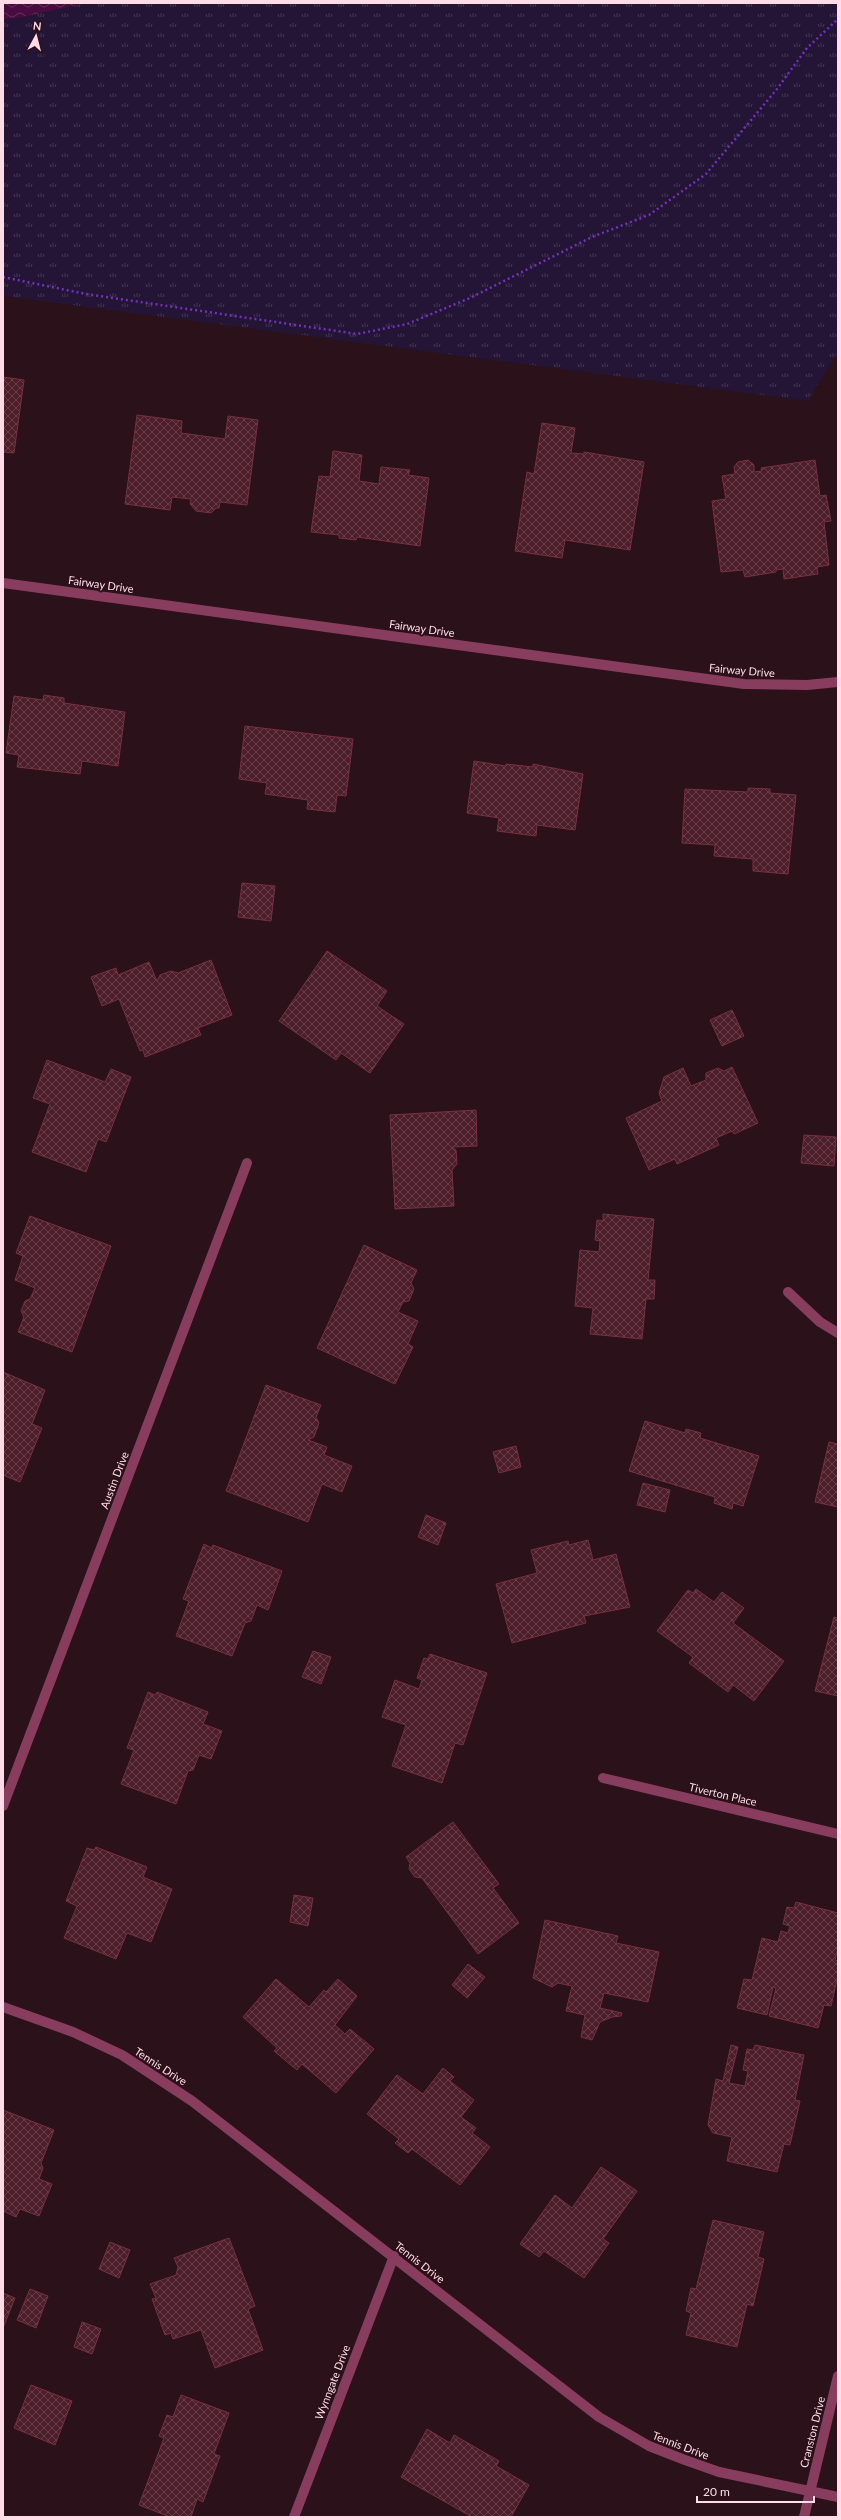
<svg xmlns="http://www.w3.org/2000/svg" width="841" height="2520" font-family="Lato,sans-serif">
<style>
.grass{fill:url(#grass-tufts)}
.water{fill:url(#water-waves)}
.building{fill:url(#building-cross-hatch);stroke:#773044}
.lines{fill:none;stroke-linecap:round;stroke-linejoin:round}
.path{stroke:#7232bc;stroke-width:2.5;stroke-dasharray:2 3;stroke-linecap:butt}
.minor{stroke:#893d5e;stroke-width:10}
.labels{text-anchor:middle;dominant-baseline:central;stroke-width:4;stroke-linejoin:round;paint-order:stroke}
.street-label{font-size:11px;fill:#ffdce8;stroke:#2b1119}
</style>
<defs>
<pattern id="grass-tufts" width="24" height="20" patternUnits="userSpaceOnUse"><rect width="24" height="20" fill="#241435"/><path d="M3 7l-1-3M5 7V3M7 7l1-3M15 17l-1-3M17 17v-4M19 17l1-3" fill="none" stroke="#453652"/></pattern>
<pattern id="water-waves" width="16" height="10" patternUnits="userSpaceOnUse"><rect width="16" height="10" fill="#490c3f"/><path d="M0 5q4-4 8 0t8 0" fill="none" stroke="#642f5b"/></pattern>
<pattern id="building-cross-hatch" width="8" height="8" patternUnits="userSpaceOnUse"><rect width="8" height="8" fill="#4c1e2a"/><path d="M0 0l8 8M0 8l8-8" fill="none" stroke="#673e49"/></pattern>
</defs>
<rect width="100%" height="100%" fill="#2b1119"/>
<!-- grass -->
<path class="grass" d="M3 3H838V352L808 401 3 296Z"/>
<!-- water -->
<path class="water" d="M3 3H86L22 17 3 19Z"/>
<!-- building -->
<path class="building" d="M3 377 24 380 14 453 3 452Z
M137 415 182 421 181 433 225 439 228 416 258 420 247 505 220 502 219 508H216L211 513 196 511 190 504 191 499 172 497 170 510 125 504Z
M542 423 575 428 571 453 584 454V452L644 462 630 550 565 540 562 558 515 551 527 472 534 474Z
M333 451 362 455 359 481 379 484 381 467 410 470 408 475 429 478 420 546 357 537 356 540 339 538V535L311 532 319 476 330 477Z
M748 460 754 465V472L762 471 761 468 815 460 820 496 826 495 831 521 824 522 829 565 817 567 818 574 784 579 783 569 776 570V572L745 577 743 570 721 572 712 501 726 499 722 476 735 474 734 467 738 462Z
M44 695 64 698V703L125 712 118 766 82 761 80 774 17 767 19 755 6 753 14 696 43 700Z
M245 726 353 739 346 796 337 795 335 812 307 809 308 800 265 794 267 783 239 779Z
M474 761 506 766V764L533 767V764L583 774 575 830 537 825 536 836 497 831 499 818 467 813Z
M748 788 770 789V793L796 795 788 874 753 871V859L714 856 715 845 682 843 685 789 748 792Z
M242 883 275 886 271 921 238 917Z
M327 951 387 991 377 1006 404 1024 370 1073 341 1053 336 1060 279 1021Z
M211 960 232 1015 198 1028 201 1035 145 1057 143 1050 140 1051 119 999 102 1006 91 977 116 968 118 975 149 962 157 981 160 975 171 971 178 973Z
M732 1010 744 1036 722 1046 710 1020Z
M47 1060 105 1082 111 1069 131 1077 106 1142 98 1139 86 1172 32 1152 50 1104 33 1098Z
M732 1067 758 1123 734 1134 732 1131 716 1138 719 1145 677 1164 675 1159 649 1170 626 1118 662 1101 659 1093 664 1077 683 1068 691 1086 706 1080V1073L718 1068 724 1071Z
M476 1110 477 1146 452 1147 456 1150 457 1164 452 1170 454 1206 395 1209 390 1115Z
M804 1135 836 1137 834 1166 801 1163Z
M603 1214 654 1219 648 1280H655L654 1299H646L642 1339 590 1334 593 1308 575 1306 580 1250 599 1252 600 1241 595 1240 597 1220 603 1221Z
M30 1216 111 1246 72 1352 18 1332 24 1317 21 1311 25 1301 30 1299 35 1288 15 1280 23 1256 16 1253Z
M364 1245 417 1270 411 1283 414 1289 409 1301 403 1302 398 1312 418 1321 408 1344 413 1347 395 1384 317 1348Z
M3 1372 45 1390 32 1424 42 1428 20 1482 3 1475Z
M266 1385 321 1405 316 1417 319 1423 314 1437 308 1440 327 1447 324 1455 352 1466 342 1492 322 1484 308 1522 226 1491Z
M645 1421 685 1433 686 1429 701 1433 700 1438 759 1456 743 1506 733 1503 732 1509 714 1503 715 1497 629 1471Z
M829 1442 838 1444V1507L815 1502Z
M516 1446 521 1467 499 1473 493 1452Z
M643 1483 670 1490 665 1512 637 1505Z
M426 1515 446 1523 438 1545 418 1537Z
M588 1540 593 1560 616 1554 630 1607 584 1616 586 1623 512 1643 496 1584 537 1573 531 1550 568 1541 569 1545Z
M204 1544 212 1548 213 1545 282 1571 268 1610 257 1605 251 1621 245 1623 232 1656 176 1636 189 1601 183 1599Z
M696 1589 714 1602 722 1592 744 1608 733 1623 784 1661 754 1701 733 1685 728 1692 689 1663 693 1657 657 1631 688 1590 693 1593Z
M834 1617 838 1618V1696L815 1691Z
M313 1651 331 1657 321 1684 302 1677Z
M430 1654 487 1673 463 1745 455 1743 442 1783 392 1766 406 1725 382 1717 395 1680 419 1689 422 1680 417 1678 424 1658 428 1659Z
M148 1692 155 1695 157 1692 208 1712 203 1724 222 1731 211 1759 199 1755 193 1770 188 1771 176 1804 121 1784 134 1750 127 1748Z
M453 1822 499 1884 493 1888 519 1923 478 1954 422 1878 415 1877 409 1869 410 1863 406 1857Z
M96 1847 147 1867 143 1877 172 1889 151 1942 127 1933 116 1959 64 1938 77 1906 66 1901 87 1848 94 1850Z
M294 1895 313 1898 308 1926 290 1922Z
M796 1902 838 1913V1948L835 1960 838 1961V1975L831 2006 824 2005 818 2028 769 2016 776 1988 773 1987 767 2015 737 2008 744 1979 752 1980 762 1938 778 1942 781 1931 788 1933 790 1926 783 1924 787 1907 794 1908Z
M545 1920 618 1936 616 1943 659 1952 648 2002 604 1993 600 2008 622 2013 621 2016 612 2017 600 2022 592 2040 581 2037 585 2015 566 2011 572 1986 558 1983 552 1987 533 1978Z
M468 1964 485 1977 467 1998 452 1985Z
M276 1979 309 2007 324 1990 326 1992 338 1979 357 1996 335 2025 345 2034 350 2029 374 2049 336 2093 302 2064 297 2070 274 2051 277 2048 243 2017Z
M731 2045 738 2047 729 2083 745 2086 748 2071 743 2070 747 2049 753 2050 755 2045 804 2055 795 2100 800 2101 790 2145 784 2144 777 2172 727 2161 732 2137 713 2133 708 2125 716 2079 723 2081Z
M443 2068 454 2077 450 2081 474 2100 461 2117 476 2128 472 2133 490 2147 460 2185 412 2149 408 2153 395 2143 399 2139 367 2114 397 2075 423 2094Z
M3 2110 54 2130 41 2163 43 2168 39 2179 52 2184 39 2216 20 2209 16 2217 3 2211Z
M601 2167 637 2191 603 2239 609 2243 584 2278 544 2251 539 2257 520 2244 555 2195 572 2208Z
M713 2220 764 2232 758 2257 764 2259 753 2306 747 2304 737 2347 686 2335 691 2313 686 2311 691 2288 696 2289Z
M229 2238 255 2306 248 2309 263 2350 215 2368 201 2330 173 2339 171 2333 165 2335 152 2299 156 2298 150 2284 176 2275 178 2267 174 2258Z
M110 2242 130 2250 119 2278 99 2269Z
M30 2289 48 2296 36 2328 17 2320Z
M3 2293 15 2298 3 2328Z
M82 2322 101 2329 92 2354 74 2347Z
M31 2385 72 2401 55 2445 14 2428Z
M181 2395 229 2413 214 2454 220 2456 203 2502 197 2499 191 2517H170L139 2505 164 2438 159 2436 167 2415 173 2417Z
M427 2429 450 2443 454 2435 499 2461 496 2466 529 2485 511 2517H472L401 2477Z"/>
<g class="lines">
<!-- path -->
<path class="path" d="M3 277 86 294 357 334 407 324 470 298 592 237 649 215 706 174 777 89 807 48 838 19"/>
<!-- minor -->
<path class="minor" d="M3 583 744 684 807 685 838 682
M788 1292 820 1322 838 1333
M603 1778 838 1834
M3 1806 247 1163
M3 2007 73 2032 122 2055 192 2101 599 2417 649 2446 685 2460 719 2472 838 2497
M294 2517 394 2256
M804 2517 838 2376"/>
</g>
<g class="labels">
<!-- street labels -->
<g class="street-label">
<text transform="translate(101 584) rotate(8)">Fairway Drive</text>
<text transform="translate(422 628) rotate(8)">Fairway Drive</text>
<text transform="translate(742 670) rotate(5)">Fairway Drive</text>
<text transform="translate(114 1480) rotate(-69)">Austin Drive</text>
<text transform="translate(723 1794) rotate(13)">Tiverton Place</text>
<text transform="translate(161 2066) rotate(33)">Tennis Drive</text>
<text transform="translate(420 2262) rotate(38)">Tennis Drive</text>
<text transform="translate(332 2382) rotate(-69)">Wynngate Drive</text>
<text transform="translate(812 2432) rotate(-76)">Cranston Drive</text>
<text transform="translate(681 2445) rotate(21)">Tennis Drive</text>
</g>
</g>
<!-- border -->
<rect width="841" height="2520" fill="none" stroke="#ffdce8" stroke-width="8"/>
<!-- north arrow -->
<g transform="translate(36 36) rotate(7)" stroke="#2b1119" stroke-width="3" paint-order="stroke">
<path d="M0-3L7 15L0 10L-7 15Z" fill="#ffdce8"/>
<text y="-6" font-size="11" font-weight="bold" text-anchor="middle" fill="#ffdce8">N</text>
</g>
<!-- scale -->
<path d="M697 2496v6h117v-6" fill="none" stroke="#ffdce8" stroke-width="2"/>
<text x="703" y="2496" font-size="12" fill="#ffdce8" stroke="#2b1119" stroke-width="3" paint-order="stroke">20 m</text>
</svg>
